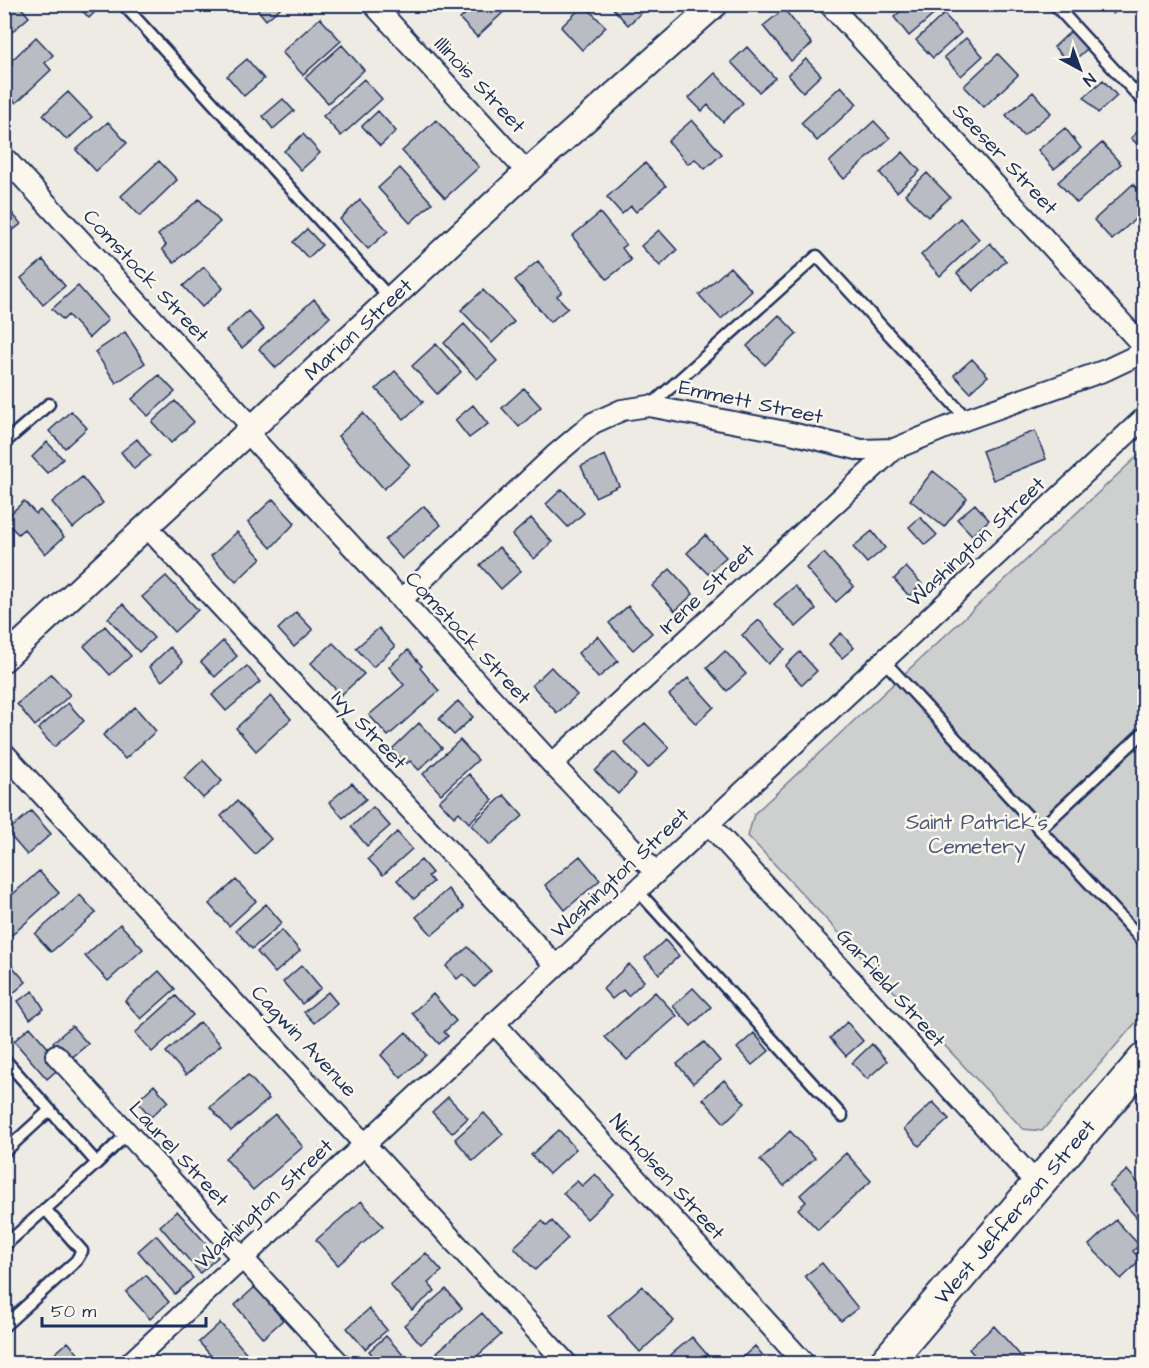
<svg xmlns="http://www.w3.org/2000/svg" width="1149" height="1368" font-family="'Architects Daughter',sans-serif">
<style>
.green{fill:#cecfcf;stroke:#747f96;stroke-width:1.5}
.building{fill:#b9bcc3;stroke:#1b2f5e;stroke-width:1.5}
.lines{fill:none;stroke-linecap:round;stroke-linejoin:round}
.service-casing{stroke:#1b2f5e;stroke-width:15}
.minor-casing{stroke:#1b2f5e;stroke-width:24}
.tertiary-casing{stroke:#1b2f5e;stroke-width:28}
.primary-casing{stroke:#1b2f5e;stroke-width:36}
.service{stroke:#fbf7ec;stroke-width:10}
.minor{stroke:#fbf7ec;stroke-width:20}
.tertiary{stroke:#fbf7ec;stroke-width:24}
.primary{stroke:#fbf7ec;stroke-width:32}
.labels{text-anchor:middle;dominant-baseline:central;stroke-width:5;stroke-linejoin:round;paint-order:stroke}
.street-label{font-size:21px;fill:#1b2f5e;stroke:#fbf7ec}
.park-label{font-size:21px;fill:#48577a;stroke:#fbf7ec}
</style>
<rect width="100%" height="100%" fill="#eeebe4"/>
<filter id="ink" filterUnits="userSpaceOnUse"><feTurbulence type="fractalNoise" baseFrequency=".0167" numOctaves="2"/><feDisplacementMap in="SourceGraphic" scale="12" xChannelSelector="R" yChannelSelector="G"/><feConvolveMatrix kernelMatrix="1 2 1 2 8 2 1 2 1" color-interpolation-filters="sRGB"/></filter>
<g filter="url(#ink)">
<!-- green -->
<path class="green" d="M1144 450V1013L1042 1131 1023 1129 748 836 754 814Z"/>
<!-- building -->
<path class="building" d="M4 4H18L29 17 4 39Z
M76 4H103L89 18Z
M253 4H285L266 20Z
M476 4H512L477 37 460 19Z
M609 4H651L628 25Z
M909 4H935L939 10 909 36 894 17Z
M1104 4H1123L1113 14Z
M584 5 606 27 582 50 561 27Z
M784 9 812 44 791 61 763 26Z
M944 14 961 33 933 58 916 40Z
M320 18 341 41 303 75 282 52Z
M1071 31 1087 49 1070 64 1054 47Z
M36 37 53 55 45 63 51 70 16 103 4 90V73L13 64 11 61Z
M966 38 983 56 961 76 944 57Z
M342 45 364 70 328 103 305 78Z
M747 47 775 78 759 92 731 62Z
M998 54 1018 75 984 107 964 86Z
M247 59 264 79 244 96 227 76Z
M806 59 821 75 803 92 788 75Z
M715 73 743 103 723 122 708 105 702 111 689 98Z
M364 79 382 99 341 136 323 116Z
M1103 80 1117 96 1098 113 1084 97Z
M841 86 857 104 817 141 801 123Z
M68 92 92 117 67 140 43 115Z
M1033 92 1051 113 1023 136 1006 115Z
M283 99 294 111 273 129 263 116Z
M378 111 396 131 380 146 362 126Z
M436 120 479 167 445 198 402 151Z
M692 120 722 154 705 169 695 159 688 164 668 141Z
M874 121 890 138 844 179 829 162Z
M108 122 127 143 96 171 76 150Z
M1144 125V146L1142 149 1131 138Z
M1065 128 1081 148 1054 169 1038 150Z
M303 134 320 153 301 170 284 151Z
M1102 143 1121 164 1077 203 1058 182Z
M903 152 920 171 897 192 880 173Z
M159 161 177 180 140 216 121 196Z
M645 163 666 186 636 212 631 206 622 214 607 197Z
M400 168 432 203 410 223 378 188Z
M927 173 950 197 928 217 905 194Z
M1133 184 1144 197V211L1112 240 1094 220Z
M199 199 220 222 174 263 162 249 166 245 158 235Z
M360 200 388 231 368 249 340 219Z
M4 203 21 224 4 237Z
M600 213 626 245 622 248 631 260 607 279 572 236Z
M960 218 979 239 940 276 921 255Z
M307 229 322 245 308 258 293 242Z
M659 230 677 250 660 266 641 246Z
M990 243 1006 261 973 291 957 273Z
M43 260 65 286 43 305 21 278Z
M538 261 562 292 557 296 568 308 550 322 515 280Z
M204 267 223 288 202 307 183 286Z
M730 267 752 291 721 319 699 295Z
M78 286 108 320 89 338 68 315 63 320 52 309Z
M483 290 514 322 492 343 461 310Z
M314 299 330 317 276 368 259 349Z
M248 311 264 329 242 348 226 331Z
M779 315 797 334 765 365 747 346Z
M464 324 497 361 477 379 444 343Z
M125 332 145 363 116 383 95 352Z
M436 344 461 372 437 394 412 366Z
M972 359 988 376 970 392 954 375Z
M395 371 423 402 404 419 376 389Z
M159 375 175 392 148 416 132 399Z
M524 388 541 407 519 427 502 408Z
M175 401 194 422 171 443 152 422Z
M473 405 488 424 469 438 455 420Z
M71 411 87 428 65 448 49 431Z
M363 413 410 465 384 489 338 436Z
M1035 431 1046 459 993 480 982 451Z
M137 439 150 456 134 469 121 452Z
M47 442 63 459 47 473 32 457Z
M605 455 619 486 595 497 581 466Z
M933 471 967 498 944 527 910 500Z
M82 477 103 503 73 528 52 502Z
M562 489 584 513 568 527 546 504Z
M273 499 295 523 271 548 248 522Z
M24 501 36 514 40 510 64 537 45 554 24 529 18 534 4 520Z
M975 504 989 520 972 535 957 519Z
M424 506 441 525 402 559 385 540Z
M920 517 937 535 925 545 909 527Z
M531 518 552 542 534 559 512 535Z
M872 531 885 548 867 563 853 547Z
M237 532 261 558 236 582 211 556Z
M705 535 726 557 708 574 687 553Z
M499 547 521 571 501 589 480 565Z
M824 553 854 586 836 602 806 568Z
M906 567 922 584 909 596 894 579Z
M670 569 693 594 675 611 652 586Z
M166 576 198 610 174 632 142 597Z
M795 586 816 609 796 627 774 604Z
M123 604 154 638 139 652 108 618Z
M628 606 652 633 633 650 609 623Z
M296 612 313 630 294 647 278 629Z
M759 620 785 649 768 664 742 635Z
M105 626 131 656 110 675 84 646Z
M379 628 395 647 373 667 356 648Z
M841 633 854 648 842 658 829 644Z
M598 636 618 661 598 678 578 653Z
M223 641 237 656 215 677 201 662Z
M333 643 364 674 341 695 311 663Z
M170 647 183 662 162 681 149 667Z
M408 650 422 666 420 668 439 691 388 736 369 715 404 685 389 667Z
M725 651 746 674 727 691 707 668Z
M800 652 817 671 802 685 785 666Z
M247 666 260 682 226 711 212 695Z
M551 667 577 695 557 713 532 685Z
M51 674 70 695 35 726 17 704Z
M688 678 714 707 696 724 669 695Z
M271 696 291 719 256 751 236 728Z
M458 701 473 717 454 735 439 719Z
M68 703 84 721 54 747 38 729Z
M135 707 156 731 125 759 103 735Z
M419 723 442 748 419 770 410 761 406 764 392 749Z
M645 723 669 748 648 768 624 742Z
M460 740 478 760 441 794 423 774Z
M614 752 636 775 618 794 595 771Z
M203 760 222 781 203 798 184 778Z
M469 774 493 800 469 823 459 812 454 817 439 801Z
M352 783 366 799 343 818 329 802Z
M4 789 11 796 4 801Z
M504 795 523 816 490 845 471 825Z
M237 801 271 839 255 854 221 816Z
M373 807 390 826 367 846 351 827Z
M31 811 51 834 27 855 7 832Z
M397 832 412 849 383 875 368 859Z
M580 856 600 880 565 910 545 885Z
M421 860 432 873 428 876 433 882 414 899 397 880Z
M39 871 59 893 4 942V922L8 918 4 914V902Z
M236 880 256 901 229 926 209 904Z
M448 889 464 908 432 935 416 917Z
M80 895 96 913 51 952 35 934Z
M266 904 282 923 252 949 236 930Z
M120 924 143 949 108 981 85 956Z
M282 930 300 951 275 973 257 952Z
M665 940 679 956 659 974 645 958Z
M468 947 491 971 475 987 463 974 457 979 446 966Z
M4 957 26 982 10 996 4 990Z
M629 964 644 981 628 996 623 990 612 999 603 989Z
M302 965 321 988 302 1004 283 982Z
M159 971 175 989 141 1019 125 1001Z
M693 988 711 1007 691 1026 673 1006Z
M33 991 44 1009 30 1019 18 1001Z
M328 992 337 1003 314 1023 304 1012Z
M655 992 677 1016 627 1060 605 1037Z
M433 994 456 1021 444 1032 448 1036 439 1044 412 1013Z
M176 996 193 1015 152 1052 135 1033Z
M200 1022 221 1045 186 1075 166 1052Z
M847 1022 863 1041 846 1056 830 1038Z
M72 1026 88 1044 69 1060 53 1042Z
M30 1027 63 1065 47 1079 14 1041Z
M406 1032 426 1055 401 1078 381 1055Z
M754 1033 769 1051 752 1065 737 1048Z
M704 1042 720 1061 693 1083 677 1064Z
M872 1044 887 1061 867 1079 852 1063Z
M248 1075 269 1099 231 1131 210 1107Z
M724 1080 745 1103 724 1123 703 1099Z
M154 1085 168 1101 151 1117 137 1101Z
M448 1097 468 1118 452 1133 432 1112Z
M933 1102 949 1119 919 1146 904 1129Z
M484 1113 503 1134 473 1161 455 1139Z
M275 1114 303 1147 253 1190 225 1158Z
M559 1130 576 1149 549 1174 531 1155Z
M790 1131 815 1158 784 1186 760 1160Z
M846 1153 871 1181 818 1230 798 1209 806 1202 800 1195Z
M1127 1170 1144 1190V1226L1109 1186Z
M595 1174 613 1194 587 1219 563 1193 577 1181 582 1186Z
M361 1201 383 1226 338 1265 316 1240Z
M177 1211 218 1257 200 1273 160 1226Z
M1116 1220 1139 1245 1133 1251 1141 1260 1121 1279 1089 1245Z
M542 1221 547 1226 552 1221 568 1238 535 1270 514 1247Z
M156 1235 193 1278 175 1294 138 1251Z
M426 1253 442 1271 428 1283 435 1291 412 1310 390 1285Z
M822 1263 858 1308 841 1321 805 1276Z
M146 1275 169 1302 150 1319 126 1292Z
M642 1286 674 1321 640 1352 608 1316Z
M255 1287 283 1320 263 1338 235 1305Z
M446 1289 462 1308 421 1344 404 1325Z
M369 1309 387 1330 365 1349 347 1328Z
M482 1313 501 1335 468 1364H447L437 1352Z
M220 1323 251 1358 246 1364H218L199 1342Z
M994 1326 1028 1364H982L969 1349Z
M386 1336 404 1356 395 1364H380L369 1351Z
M692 1337 710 1358 704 1364H660Z
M68 1342 87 1364H43Z
M755 1346 770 1364H735Z"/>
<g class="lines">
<defs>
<path id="service" d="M123 4 391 299
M1054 4 1144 102
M650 406 817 256 967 419
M4 443 49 404
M884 661 1144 942
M1040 829 1144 732
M637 890 842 1116
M4 1063 7 1062 97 1163 4 1246
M4 1152 50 1110
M97 1163 128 1133
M4 1326 76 1261 82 1251 45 1209"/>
<path id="minor" d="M373 4 527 172
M829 4 1144 347
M4 157 253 428
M248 433 552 764 656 873
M146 526 556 966
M401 600 554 456 593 423 622 410 649 406 791 433 861 450 894 449 967 419 1106 370 1144 352
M4 753 567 1364
M552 764 894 449
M709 824 1038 1185
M494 1023 805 1364
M56 1055 340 1364
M129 1364 1144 418"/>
<g id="tertiary">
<path id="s1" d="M4 659 527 172 716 4"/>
</g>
<g id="primary">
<path id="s2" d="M885 1364 1144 1060"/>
</g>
</defs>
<!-- service casing -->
<use href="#service" class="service-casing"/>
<!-- minor casing -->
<use href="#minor" class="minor-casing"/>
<!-- tertiary casing -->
<use href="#tertiary" class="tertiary-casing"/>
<!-- primary casing -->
<use href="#primary" class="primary-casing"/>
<!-- service -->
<use href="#service" class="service"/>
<!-- minor -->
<use href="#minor" class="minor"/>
<!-- tertiary -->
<use href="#tertiary" class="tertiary"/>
<!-- primary -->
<use href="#primary" class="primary"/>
</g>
</g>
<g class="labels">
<!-- street labels -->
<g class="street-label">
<text transform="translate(480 85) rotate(47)">Illinois Street</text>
<text transform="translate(1005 159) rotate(47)">Seeser Street</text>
<text transform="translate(146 276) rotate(47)">Comstock Street</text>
<text stroke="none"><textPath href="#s1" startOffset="484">Marion Street</textPath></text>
<text transform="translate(751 402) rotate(12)">Emmett Street</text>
<text transform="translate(976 542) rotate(-43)">Washington Street</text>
<text transform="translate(707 589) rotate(-43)">Irene Street</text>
<text transform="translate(468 638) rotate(47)">Comstock Street</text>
<text transform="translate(369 730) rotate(47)">Ivy Street</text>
<text transform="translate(620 873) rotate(-43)">Washington Street</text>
<text transform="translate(891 988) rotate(48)">Garfield Street</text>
<text transform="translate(304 1041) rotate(47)">Cagwin Avenue</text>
<text transform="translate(179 1154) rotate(47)">Laurel Street</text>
<text transform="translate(667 1177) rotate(48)">Nicholsen Street</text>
<text transform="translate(264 1204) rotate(-43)">Washington Street</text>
<text stroke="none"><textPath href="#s2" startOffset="200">West Jefferson Street</textPath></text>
</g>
<!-- park labels -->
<g class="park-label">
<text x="977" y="822">Saint Patrick's<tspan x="977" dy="24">Cemetery</tspan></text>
</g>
</g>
<!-- margin -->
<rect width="1149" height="1368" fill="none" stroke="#fbf7ec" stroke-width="24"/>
<rect x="12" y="12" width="1125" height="1344" fill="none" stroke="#1b2f5e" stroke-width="2" filter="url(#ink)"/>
<!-- north arrow -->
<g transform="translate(1080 69) rotate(139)" stroke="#fbf7ec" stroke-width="4.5" paint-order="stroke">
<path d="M0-4.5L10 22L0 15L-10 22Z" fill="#1b2f5e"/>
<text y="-9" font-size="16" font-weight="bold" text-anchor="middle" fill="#1b2f5e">N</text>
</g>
<!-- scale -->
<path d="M42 1317v9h164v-9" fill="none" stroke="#1b2f5e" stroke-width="3"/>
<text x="51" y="1317" font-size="18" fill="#1b2f5e" stroke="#fbf7ec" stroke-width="4.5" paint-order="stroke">50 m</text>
</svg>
